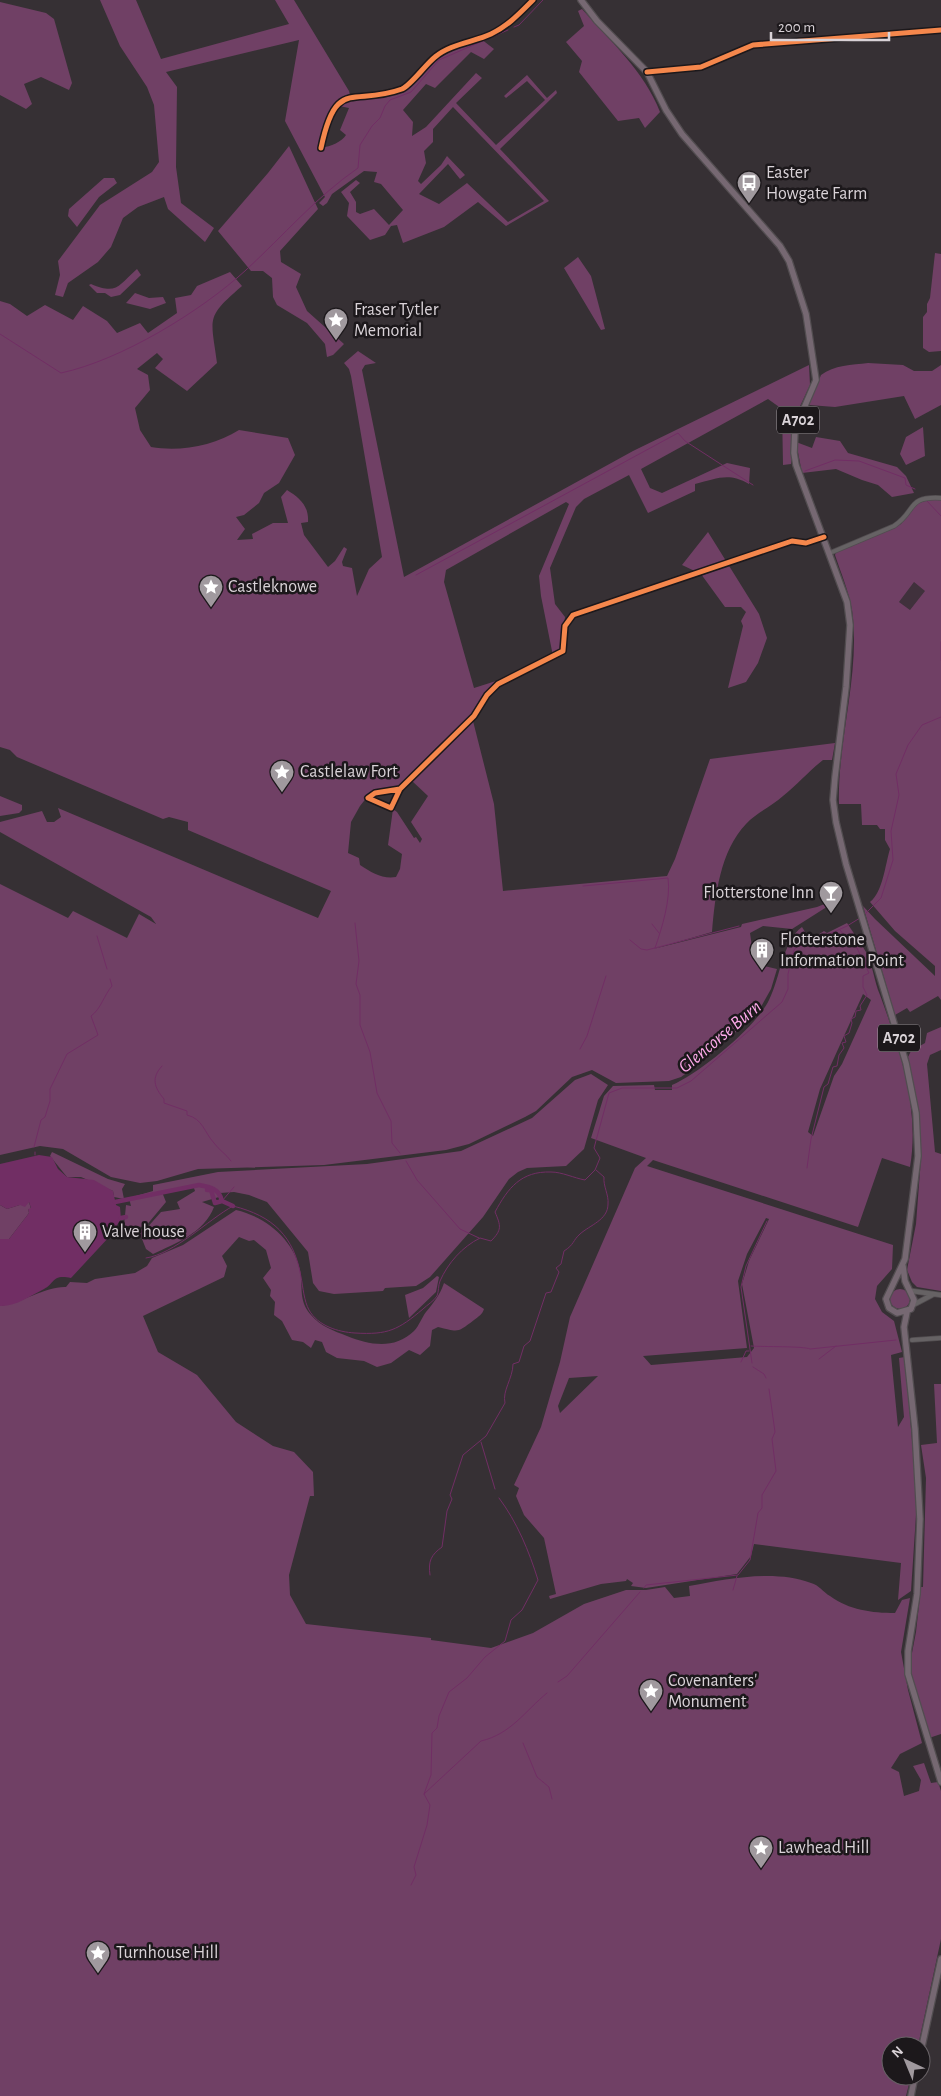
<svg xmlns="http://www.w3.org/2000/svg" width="941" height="2096" font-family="'Alegreya Sans',sans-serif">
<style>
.built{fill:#40313c}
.green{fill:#704065;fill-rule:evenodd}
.water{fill:#712e64}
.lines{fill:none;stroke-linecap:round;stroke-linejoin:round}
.stream{stroke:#712e64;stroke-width:1}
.canal{stroke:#712e64;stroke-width:4.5}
.minor-casing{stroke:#524d50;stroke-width:5.5}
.tertiary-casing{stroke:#524d50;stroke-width:6}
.trunk-casing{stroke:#524d50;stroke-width:8}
.minor{stroke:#666264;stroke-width:4}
.tertiary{stroke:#666264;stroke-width:4.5}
.trunk{stroke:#766872;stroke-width:5.5}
.cycleway-casing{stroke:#1c181b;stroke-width:8}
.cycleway{stroke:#f5874c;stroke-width:5}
.labels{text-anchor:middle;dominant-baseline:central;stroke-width:5;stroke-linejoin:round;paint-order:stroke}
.shield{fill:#1c181b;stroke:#a09a9f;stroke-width:1}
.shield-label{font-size:16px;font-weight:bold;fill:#d9d2d7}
.poi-label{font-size:18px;fill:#d9d2d7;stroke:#1c181b;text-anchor:start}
.water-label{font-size:19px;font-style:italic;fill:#fda9e9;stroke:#1c181b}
</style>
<rect width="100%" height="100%" fill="#363034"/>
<!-- built -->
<path class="built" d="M914 582 926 591 910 610 899 602Z"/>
<!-- green -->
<path class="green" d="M100 0H136L161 59 289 24 275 0H294L349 91 351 99 407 90 437 57 481 39 494 49 484 59 471 52 435 88 426 84 403 110 413 122 412 136 426 127 476 73 482 78 456 103 496 145 545 100 527 81 506 98 504 96 527 75 547 98 556 90 557 93 500 149 549 201 506 226 478 202 444 227 403 243 397 225 391 226 385 235 370 240 347 216 349 203 341 192 356 180 360 183 350 192 356 202V212L360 214 374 209 389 225 403 210 381 184 374 182 377 172 364 171 332 194 327 203 323 206 319 203 325 197 285 121 299 40 166 72 177 87 176 167 181 203 214 228 205 242 168 209 164 197 138 207 123 218 111 247 98 262 68 283 63 297 55 295 60 275 58 261 100 205 152 172 159 162 154 105 147 87 120 46ZM334 105 349 108 340 130 346 135C342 142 327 149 318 147L326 119ZM453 107 544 201 508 222 467 183 439 204 419 194 448 164 460 179 465 175 447 156 441 165 421 184 418 181 426 163 424 151 433 142V129Z
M0 2 46 13 54 19 72 83 69 90 41 77 24 84 32 104 26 109 0 95Z
M582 9C610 41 645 72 660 112L645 128 639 118 618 121 579 72 582 61 566 42 584 26 578 11Z
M289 146 318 209 280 251 281 262 301 274 296 287 307 311 344 344 333 355 327 357 325 344 307 323 277 305 273 297 272 278 263 271H251L218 231 268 173Z
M104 178H114L117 183 99 197 77 227 68 216 69 209Z
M935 253 941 254V351L929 352 923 348V317L927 312V304L930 298Z
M578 257 591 276 605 329 601 330 564 268Z
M137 269 141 275 120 295 111 297 105 293H97L89 285 91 284C117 295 118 286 137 269Z
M230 272 242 286C205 318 211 317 217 363L187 391 155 368 163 359 157 353 137 369 148 375 150 390 135 408 140 430 151 447C180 452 214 446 239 430L288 438 295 455 279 483 264 493 259 503 244 515 236 517 245 529 237 540 253 539 252 534 273 523H288L281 497 287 490C300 498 309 506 308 522L301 523 304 535 328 567 335 561 344 547 347 549 342 562 343 566 352 568 357 596 369 569 382 557 351 376 349 369 344 363 358 351 376 363 365 365 362 370 404 577 633 451 809 365 810 385 794 419 791 464 783 465 782 409 768 399 641 469 650 488 662 493 727 463 750 468 749 484C728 472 717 479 695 484V491L648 513 629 475 584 499 576 507 550 568 555 604 565 617 561 649 553 656 541 596 539 576 569 504 566 502 446 570 444 582 474 688 496 681 486 693 472 716 436 748 400 786 371 792 360 806 351 822 348 853 359 858 360 865C372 873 382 879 396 877L400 869 402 854 388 845 393 809 397 812 414 838 416 837 420 843 422 839 411 822 428 796 411 780 441 750 473 721 494 804 503 891 667 876 675 859 710 759 835 743 832 760H823C809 771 797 785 783 796 772 806 756 813 746 824 720 851 715 896 712 932L653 949 741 927 742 924 817 907 827 903V896L833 897V903L792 929 763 926 750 933 752 947 761 956 760 965 777 969 771 989 758 1012 707 1058 681 1077 669 1081 616 1083 592 1070 572 1077 536 1111 525 1117 469 1144 446 1150 324 1165 198 1169 157 1181 140 1183 111 1177 63 1149 40 1146 0 1155V884L68 918 73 911 127 938 139 914 156 924 151 917 0 832V822L42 811 47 822H54L61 817 58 808 318 918 331 891 188 830V822L169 817 163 819 17 757 10 750 0 747V301L10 304 27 316 45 305 73 320 83 306 107 321 117 333 140 323 148 333 177 313 175 298 191 295 197 286Z
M135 293 149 298 163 297 166 303 150 309 126 303Z
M868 363 903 365 914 371H932L941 365V405L915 419 904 396 835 407 809 405 821 375C834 365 852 365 868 363Z
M923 427 925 456 906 465 900 454 906 437Z
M816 437 840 441 848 453 897 467 906 476 914 493 892 497 878 485 862 480 836 469 802 473 796 442 812 448Z
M927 500H941V1000L938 996 910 1012 907 1008 895 1015 863 906 875 919 935 976V966L895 931 870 902C883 892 885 865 890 849L885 840V829H880L877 825H862L861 804H839C837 741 861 672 852 610 849 592 841 573 835 555L836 552 901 524 914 505ZM914 582 925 591 910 610 899 602Z
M708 532 759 614 767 638 758 663 746 682 728 688 743 626 741 621 746 612 741 607H725L701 574 682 565Z
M0 796 22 805V810L19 813 0 816Z
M847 923C853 932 860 942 866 952 873 965 874 981 880 995 900 1050 920 1108 910 1167L882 1158 858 1227 653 1160 647 1166 893 1245 892 1269 877 1286 875 1299 882 1312 894 1321 902 1352 891 1355 898 1427 904 1417 899 1358 905 1357 917 1500 911 1591 898 1600 901 1563 754 1544 751 1556 737 1574 646 1588 631 1586 633 1583 627 1579 626 1581 601 1584 550 1599 549 1596 556 1594 544 1538 524 1515 516 1496 519 1488 514 1485 541 1427 560 1362 570 1317 635 1168 646 1158 591 1138 604 1096 613 1086 654 1085 655 1090H672V1085C700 1073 756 1027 769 1000 780 979 783 940 802 927L810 940 824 931 827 933ZM863 994 871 1000 842 1064 834 1076 813 1136 808 1132 820 1089ZM766 1218 769 1219 749 1261 742 1284 754 1348 747 1357 651 1365 643 1356 747 1348 738 1281 747 1254ZM598 1376 560 1413 558 1406 569 1378Z
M941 1027V1050L930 1055 927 1064 935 1152 941 1154V1291L917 1287 912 1282 907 1270 916 1224 921 1158 918 1106 908 1057 911 1051 925 1043 927 1033Z
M591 1074 608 1085 598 1100 584 1149 566 1166 527 1168 518 1172 509 1179 483 1217 430 1277 416 1286 385 1288 383 1291 334 1294 319 1291 313 1283 308 1252 267 1202 249 1195 234 1192 220 1193 219 1197 202 1202 214 1207C204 1233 176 1243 153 1254L146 1249 138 1229 145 1230 161 1212 180 1209 177 1202 195 1191 193 1185 162 1192 166 1202 145 1227 124 1226 126 1205 131 1206 129 1198 153 1191V1185L218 1172 367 1164 461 1151 532 1118 575 1080Z
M52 1152 108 1179 125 1184 122 1189 124 1199 114 1197 113 1191 81 1177H67L50 1156Z
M29 1202 31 1209H28L29 1213 9 1239H0V1205L7 1209Z
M236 1210C267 1217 297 1242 301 1276 302 1291 300 1303 311 1315 320 1326 334 1331 347 1336 370 1345 394 1350 414 1331 419 1326 422 1317 426 1312 434 1302 440 1295 444 1283L484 1309C482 1315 479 1316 474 1320 457 1333 459 1332 438 1327L432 1330 430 1346 420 1355 409 1350 391 1363 377 1367 364 1361 337 1358 326 1352 322 1342 315 1340 311 1348 303 1342 292 1340 282 1321 274 1315 275 1302 270 1296 271 1290 263 1278 271 1268 266 1250 254 1240 249 1241 239 1237 222 1256 227 1266 224 1277 143 1316 158 1352 197 1375 236 1422 273 1446 294 1452 313 1472 314 1496H310L289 1575 290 1595 306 1624 431 1638V1640L491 1648 533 1633 584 1604 626 1590H646L665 1587 674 1598 690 1596 689 1586C727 1579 774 1569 811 1583 819 1585 823 1592 830 1596 849 1610 872 1613 895 1613L902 1600 910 1598 901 1652 908 1690 922 1743 900 1754 891 1768 899 1772 904 1796 919 1791 921 1780 913 1766 924 1763 931 1783 938 1782 941 1791V1939L918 2046H891V2076H911L906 2096H0V1306C21 1303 47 1286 66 1287L70 1282 87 1283 95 1279 135 1273 147 1266 152 1258 183 1245Z
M437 1276 439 1277 436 1292 409 1318 405 1295 423 1288Z
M890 1299a10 10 0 1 1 20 0a10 10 0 1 1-20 0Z
M934 1384H941V1734L929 1738 915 1692 911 1670 912 1653 916 1632 921 1587H923L926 1478 921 1445 937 1443Z"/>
<!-- water -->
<path class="water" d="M39 1155 52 1157 58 1169 67 1177 94 1180 113 1191 116 1205 120 1207 121 1219 110 1236 71 1278C51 1274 55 1284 44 1289 30 1296 15 1307 0 1306V1239H9L29 1213 28 1209 31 1208 29 1202 25 1207 20 1205 7 1209 0 1205V1164Z"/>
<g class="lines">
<!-- stream -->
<path class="stream" d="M514 27 519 25 543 0
M0 334 61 373C121 360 200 312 246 270 283 236 316 197 358 168L360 145 372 126 380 118 385 106 390 100 411 92 439 60 508 30
M805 471 835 460 859 461 905 478 906 485 915 489
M927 501 941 516
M416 575 678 433 685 441 753 485
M941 642V660
M583 886 668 878C671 899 662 928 655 948
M865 914 881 898 893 860 891 831 899 795 896 774 908 745 922 725 941 717
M355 923 359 961 356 984 360 995V1025L370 1052 377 1093 391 1121 392 1143 400 1153
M652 924 659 933
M97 936 107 969
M630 940 641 949 647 950 739 926
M580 1049 587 1036 606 976
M162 1066C151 1078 154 1087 164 1099V1103L187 1111V1115C203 1119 204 1132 214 1143 219 1150 226 1154 231 1161
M34 1147 41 1120 45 1117 50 1101V1089L67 1054 98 1035 91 1016C101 1009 104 995 112 986L110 979
M35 1152V1155
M406 1161 417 1180 460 1229 479 1238
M807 1168 811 1139 824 1087 828 1084 833 1067 837 1066 839 1055 844 1048 842 1043 846 1042 844 1036 849 1033 852 1023 851 1019 855 1017 856 1011 861 1010 860 1006 867 995 863 987V976L869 973 854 942 849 941 840 930
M222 1201 234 1187
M146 1258C174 1254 208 1220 233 1206 273 1216 294 1236 301 1277 303 1287 304 1301 309 1310 318 1326 338 1332 355 1333 388 1335 398 1330 423 1309 427 1305 434 1301 437 1296 439 1291 438 1286 440 1281 448 1263 462 1247 480 1238L491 1241C502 1230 501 1226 495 1212 508 1188 521 1171 551 1172 562 1172 574 1178 585 1180L595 1170 600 1158 594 1148 609 1093 622 1088H677L691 1081 782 1002 788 989V974L794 950 802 942 814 941 847 926 860 918
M751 1346C763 1347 804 1346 810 1349L896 1340
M819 1359 836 1346
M741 1362 746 1351H749
M752 1363 741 1287 746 1266 767 1221
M753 1367 764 1374 766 1378
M481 1442 495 1489
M430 1575C428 1561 431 1555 442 1547L447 1511 452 1499 450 1495 463 1455 486 1436 505 1403C502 1391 513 1378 513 1364L519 1362 524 1346 530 1341 546 1293 551 1292 559 1272 556 1268 561 1264 564 1251C574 1245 573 1240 580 1234 590 1225 608 1220 608 1204 609 1195 603 1186 604 1177L596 1170
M644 1588 646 1585 738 1575 750 1560 758 1513 762 1508V1495L776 1471 772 1439 775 1432 769 1389
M733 1590 737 1576
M558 1682 567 1676 640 1592
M523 1743 537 1777 549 1787 552 1799
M424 1794 431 1775 432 1733 437 1728 439 1716 449 1692 467 1678 485 1657 505 1641 511 1620 522 1610 538 1580C529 1551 517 1522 499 1498
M411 1885 416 1875 414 1867 427 1825 430 1805 424 1794 481 1741C511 1734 525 1711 547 1693"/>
<!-- canal -->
<path class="canal" d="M207 1190H211L215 1203 222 1201
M115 1202 199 1185C211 1187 219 1189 222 1201L233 1206
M121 1218 126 1217"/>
<defs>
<path id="minor" d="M321 148C336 76 353 107 402 89 411 85 426 64 435 57 450 44 474 42 491 34 508 26 520 13 533 0
M830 553 894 526C917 511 906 496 941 498
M400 789 375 793 368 798 391 808 400 789 474 716 487 695 498 684 563 651 565 626 573 615 792 541 806 543 824 537
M912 1340 941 1338"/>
<path id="tertiary" d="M647 72 701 67 753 45 941 30
M912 1291 941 1295
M913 1305 932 1295"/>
<path id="trunk" d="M581 0 597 21 647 72 666 110 682 134 780 246 789 261 806 314 816 380 795 429 794 453 796 465 847 602 850 625 846 687 835 777 833 800 836 822 846 864 906 1063 916 1113 918 1156 905 1259 886 1299 889 1308 897 1313 911 1309 914 1300 905 1281 903 1266
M907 1312 904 1327 915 1429 920 1519 917 1594 908 1651V1674L941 1782
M921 2051 941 1959
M911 2096 915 2076"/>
</defs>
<!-- minor casing -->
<use href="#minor" class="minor-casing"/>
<!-- tertiary casing -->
<use href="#tertiary" class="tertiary-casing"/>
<!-- trunk casing -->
<use href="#trunk" class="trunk-casing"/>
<!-- minor -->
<use href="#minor" class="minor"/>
<!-- tertiary -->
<use href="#tertiary" class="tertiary"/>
<!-- trunk -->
<use href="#trunk" class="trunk"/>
<defs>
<path id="cycleway" d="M647 72 701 67 753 45 941 30
M321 148C336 76 353 107 402 89 411 85 426 64 435 57 450 44 474 42 491 34 508 26 520 13 533 0
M400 789 375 793 368 798 391 808 400 789 474 716 487 695 498 684 563 651 565 626 573 615 792 541 806 543 824 537"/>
</defs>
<!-- cycleway casing -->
<use href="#cycleway" class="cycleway-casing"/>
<!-- cycleway -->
<use href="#cycleway" class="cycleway"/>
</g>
<!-- icons -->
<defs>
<symbol id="bus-pin" viewBox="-11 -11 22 30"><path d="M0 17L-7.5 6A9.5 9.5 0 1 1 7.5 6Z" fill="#a0999e" stroke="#1c181b"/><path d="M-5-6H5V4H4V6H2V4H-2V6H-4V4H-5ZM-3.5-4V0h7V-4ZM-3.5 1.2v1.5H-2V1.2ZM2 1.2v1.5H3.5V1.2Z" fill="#fff"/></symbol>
<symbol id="sight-pin" viewBox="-11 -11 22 30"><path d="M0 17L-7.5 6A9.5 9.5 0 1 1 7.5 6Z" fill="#a0999e" stroke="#1c181b"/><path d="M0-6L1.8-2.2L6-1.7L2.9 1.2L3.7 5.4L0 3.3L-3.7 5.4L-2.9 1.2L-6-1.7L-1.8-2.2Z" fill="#fff"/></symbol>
<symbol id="bar-pin" viewBox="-11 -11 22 30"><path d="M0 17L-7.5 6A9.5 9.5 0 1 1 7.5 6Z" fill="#a0999e" stroke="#1c181b"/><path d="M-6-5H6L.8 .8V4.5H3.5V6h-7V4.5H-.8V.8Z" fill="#fff"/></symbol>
<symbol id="building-pin" viewBox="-11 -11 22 30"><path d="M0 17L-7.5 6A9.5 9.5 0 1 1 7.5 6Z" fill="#a0999e" stroke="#1c181b"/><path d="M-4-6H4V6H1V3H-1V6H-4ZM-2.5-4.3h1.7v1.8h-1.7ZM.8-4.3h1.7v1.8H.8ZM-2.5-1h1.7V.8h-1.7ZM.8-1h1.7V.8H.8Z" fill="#fff"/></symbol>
</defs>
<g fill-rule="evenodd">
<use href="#bus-pin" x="735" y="169" width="28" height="38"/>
<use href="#sight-pin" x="322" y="306" width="28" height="38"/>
<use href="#sight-pin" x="197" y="573" width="28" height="38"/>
<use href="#sight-pin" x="268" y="758" width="28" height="38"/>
<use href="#bar-pin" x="817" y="879" width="28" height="38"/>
<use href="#building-pin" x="748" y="936" width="28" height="38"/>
<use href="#building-pin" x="71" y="1218" width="28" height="38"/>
<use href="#sight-pin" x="637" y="1677" width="28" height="38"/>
<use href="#sight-pin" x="747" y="1834" width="28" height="38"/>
<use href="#sight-pin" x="84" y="1939" width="28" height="38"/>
</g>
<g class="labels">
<!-- shield labels -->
<g class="shield">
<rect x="777" y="406.5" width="42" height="27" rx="4"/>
<rect x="878" y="1024.5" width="42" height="27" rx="4"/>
</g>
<g class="shield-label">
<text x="798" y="420">A702</text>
<text x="899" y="1038">A702</text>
</g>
<!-- poi labels -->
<g class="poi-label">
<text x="766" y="173">Easter<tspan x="766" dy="21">Howgate Farm</tspan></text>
<text x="354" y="310">Fraser Tytler<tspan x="354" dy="21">Memorial</tspan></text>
<text x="228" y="587">Castleknowe</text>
<text x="300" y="772">Castlelaw Fort</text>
<text x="814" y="893" text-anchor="end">Flotterstone Inn</text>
<text x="780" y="940">Flotterstone<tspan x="780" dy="21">Information Point</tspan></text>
<text x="102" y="1232">Valve house</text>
<text x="668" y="1681">Covenanters'<tspan x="668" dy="21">Monument</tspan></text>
<text x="778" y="1848">Lawhead Hill</text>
<text x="116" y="1953">Turnhouse Hill</text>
</g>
<!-- water labels -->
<g class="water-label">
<text transform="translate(720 1037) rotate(-40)">Glencorse Burn</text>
</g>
</g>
<!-- north arrow -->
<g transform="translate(906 2061) rotate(316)"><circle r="24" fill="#1c181b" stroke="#686266"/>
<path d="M0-4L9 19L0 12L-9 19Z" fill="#a0999e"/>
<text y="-8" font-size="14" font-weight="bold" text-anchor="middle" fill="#d9d2d7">N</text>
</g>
<!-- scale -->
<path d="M771 32v8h118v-8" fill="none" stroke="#d9d2d7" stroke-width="2.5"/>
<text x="778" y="32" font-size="15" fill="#d9d2d7" stroke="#1c181b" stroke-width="4" paint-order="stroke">200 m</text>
</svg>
